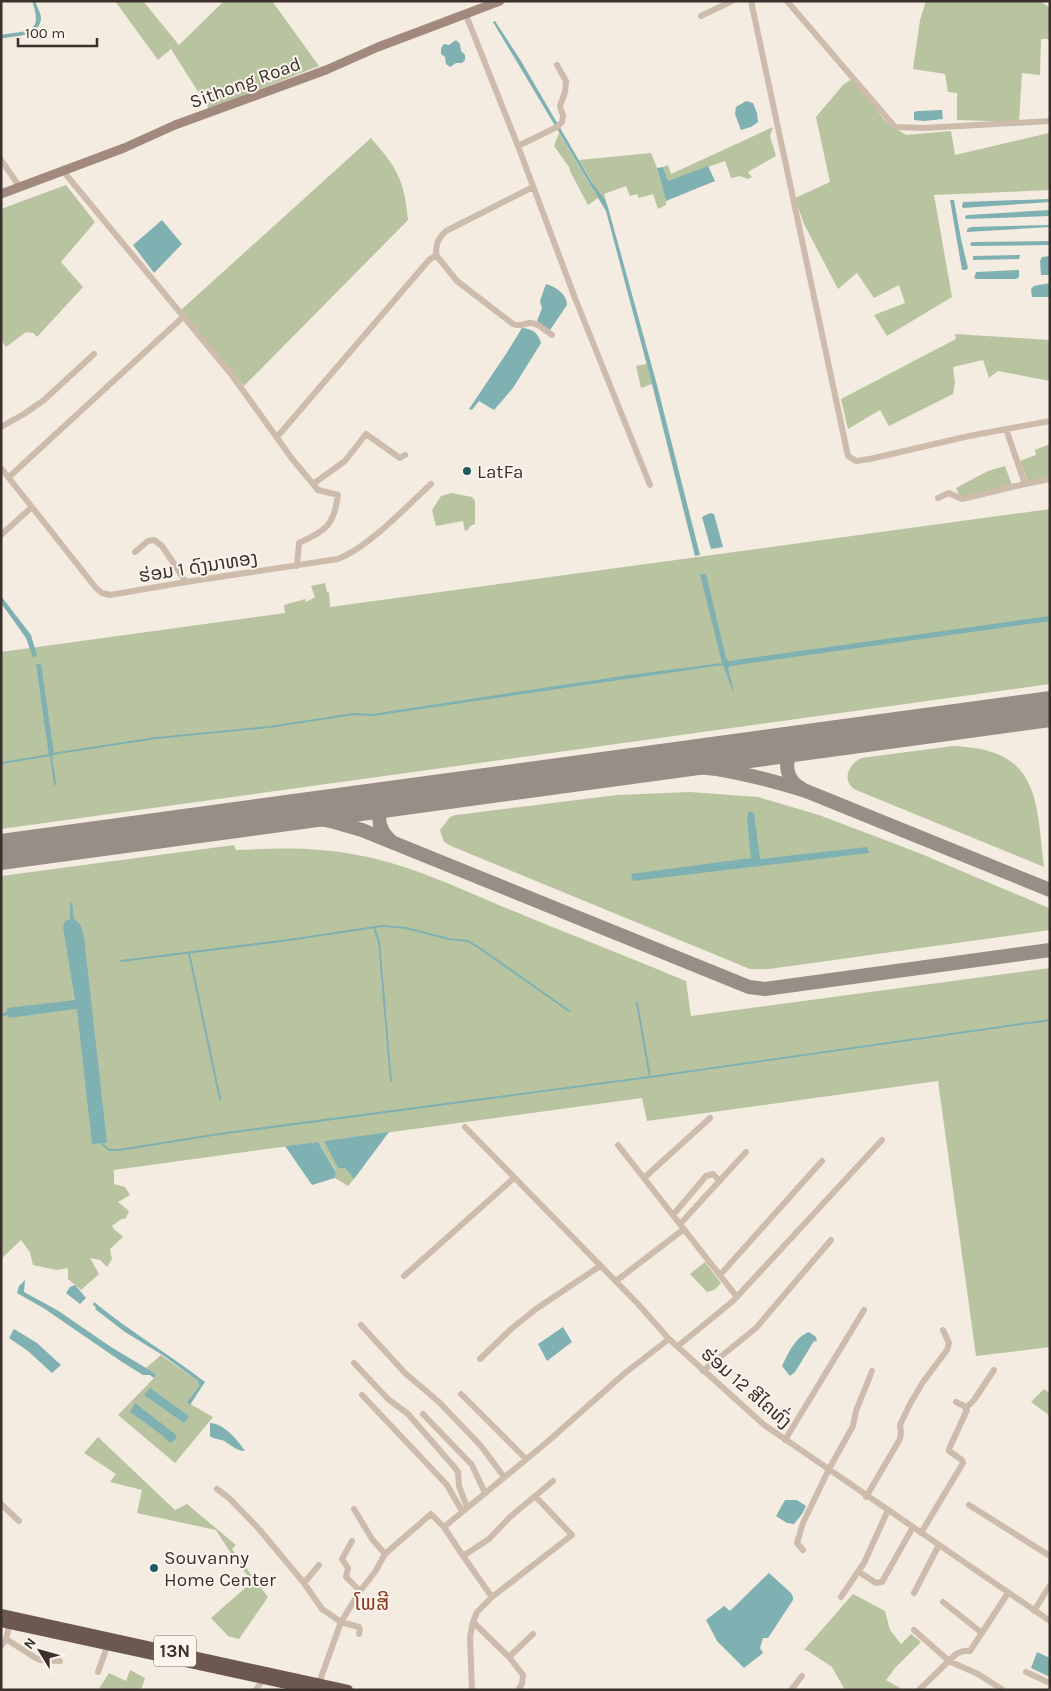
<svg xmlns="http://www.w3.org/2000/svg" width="1051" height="1691" viewBox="0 0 1051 1691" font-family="Karla,'Noto Sans Lao',sans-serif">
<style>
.green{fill:#b8c4a0}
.water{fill:#7fb0b2}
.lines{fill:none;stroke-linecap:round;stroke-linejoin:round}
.stream{stroke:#7fb0b2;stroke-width:2}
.taxiway{stroke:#988e86;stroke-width:14}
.runway{stroke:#988e86;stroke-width:36}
.minor{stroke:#cdbbac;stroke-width:6}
.secondary{stroke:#a18a7d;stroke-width:9}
.trunk{stroke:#6c584f;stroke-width:10}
.poi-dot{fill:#1f5a5e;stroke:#fbf5ee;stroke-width:2}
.labels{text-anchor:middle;stroke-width:4;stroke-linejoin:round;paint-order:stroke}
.shield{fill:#fbf5ee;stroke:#756b66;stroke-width:1}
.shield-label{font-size:18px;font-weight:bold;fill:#3b302b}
.street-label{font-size:19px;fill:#3b302b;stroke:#fbf5ee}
.poi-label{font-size:19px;fill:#3b302b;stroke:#fbf5ee;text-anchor:start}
.quarter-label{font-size:21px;fill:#8c3b22;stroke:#fbf5ee}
</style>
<rect width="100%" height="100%" fill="#f4ebe1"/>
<!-- green -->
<path class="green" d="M115 1H143L179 45 224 1H272L319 66 209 109 171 49 158 60Z
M926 1H1040L1050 8V39H1041L1040 75 1022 73 1019 122 957 120V93L948 92 945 74 913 69 920 20Z
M852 79 886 122 906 135 951 131 955 155 1049 133 1050 190 934 195 952 297 887 336 874 315 905 303 899 285 874 298 857 273 838 289 804 224 795 198 830 182 816 117 843 85Z
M773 127 770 136 776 156 748 172 752 177 748 179 740 176 731 178 725 161 668 181 663 167 668 165 671 174Z
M559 133 598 198 588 205 571 173 569 167 554 146Z
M371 138C397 168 404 179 408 220L244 386 181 310Z
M651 153 657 168 666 201V205L658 209 653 194 639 198 637 194 630 196 626 186 604 194 609 211 579 160Z
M66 185 95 222 61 262 83 287 37 337 33 333 26 332 6 347 1 340V209Z
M955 334 1050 340V381L998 371 989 378 983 360 953 367 955 383 953 394 889 426 880 410 848 429 841 399 956 339Z
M647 364 652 384 641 388 636 366Z
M1050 444V477L1028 482 1020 461 1036 455 1035 450Z
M1005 466 1012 485 964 497 959 495 956 488 988 471Z
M451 493 472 497 475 501V524L470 526 468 530 465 531 463 521 436 526 432 510 441 496Z
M1050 509V684L1 829V652L285 613 284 605 305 599 306 602 315 597 311 586 325 583 327 592H329L330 607Z
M953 746C1039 749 1036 797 1044 867L856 790C841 781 848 765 861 758Z
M690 792 758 797 819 815 919 853 1049 908 1050 930 769 969H750L451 846 444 842 440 830 450 817 456 815 617 795Z
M234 845 236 850C278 848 315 847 357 855 409 864 458 888 506 908 566 933 626 956 686 981L691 1016 1050 968V1347L976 1356 938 1081 647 1121 642 1098 325 1141 338 1168H345L354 1179 348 1186 335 1178 336 1171 318 1142 114 1170V1184L125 1187 130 1195 118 1202 129 1211 126 1218 120 1220 112 1226 114 1229 123 1237 110 1249 112 1259 107 1267 100 1260 90 1258 99 1274 81 1290 68 1279V1268L57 1270 33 1265 30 1252 21 1240 1 1259V876Z
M705 1262 721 1283 714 1290 707 1292 690 1274Z
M161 1355 198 1381 199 1386 187 1402 213 1417 175 1463 118 1415 154 1378 156 1374 146 1368Z
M1044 1389 1050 1393V1416L1031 1402Z
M98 1437 175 1510 187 1504 236 1545 232 1549 268 1597 239 1639 228 1636 211 1618 252 1582 228 1549 216 1530 137 1513 142 1490 110 1482 116 1474 84 1453Z
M853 1594 885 1611 890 1630 901 1644 911 1634 921 1642 895 1668 886 1680 904 1690H845L832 1667 808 1651 804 1650Z
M130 1670 145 1678 141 1690H98L109 1673 126 1681Z"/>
<!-- water -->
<path class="water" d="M32 1H35C37 6 40 12 41 17 41 38 14 35 1 39V35C27 30 44 35 32 1Z
M495 21 521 61 591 181 605 200 609 211 657 385 700 555 695 556 652 384 606 211 493 22Z
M456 40 460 44 461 51 465 55V60L462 63H456L450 67 446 64 445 57 441 54V48L444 44 449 45Z
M746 101 753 103 757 113 758 122 751 127 741 130 735 114 736 107Z
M942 110 943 119 924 121 914 120V112L918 111Z
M708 166 715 181 666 201 657 168 663 167 668 181Z
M1050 199V202L963 208 962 206 963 202Z
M950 200H954L961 239 968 268 966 270H962Z
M1050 210V216L966 219 965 216 968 215Z
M162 220 182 244 154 273 133 245Z
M1050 225V227L967 232V229L971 227Z
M1050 241V245L971 246 970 244 972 242Z
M1020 255 1019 259 973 260V256Z
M1050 256V275H1041L1040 261 1042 257Z
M1019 270V277L1016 279H977L974 278 976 272Z
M1050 283V297H1032L1031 289 1034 286Z
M546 284C556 287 567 294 567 305L550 330 537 321 542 308 540 301Z
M522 328C532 329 538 332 541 343L513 388 494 410 479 401 472 410 469 409 506 354Z
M710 513 714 514 723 547 711 549 702 517Z
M700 574H706L726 658 729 661 1050 616V621L730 666 728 668 734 691 732 689 723 665 373 716 372 714 629 675 722 663Z
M1 596 31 635 37 656 33 658 26 638 1 603Z
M36 664H41L54 754 49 756Z
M749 811 754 813 760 859 867 847 869 853 633 881 631 874 751 858 747 819Z
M70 903H72L74 920 77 921 81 926 84 937 107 1143 92 1144 77 1010 75 1009 9 1018 8 1015 1 1017V1013L7 1012V1008L75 1000 63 927 65 921 70 919Z
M389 1132 354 1179 345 1168H338L324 1141Z
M318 1142 336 1172 335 1178 312 1185 285 1146Z
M25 1280 24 1292 57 1310 111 1347 156 1374 154 1378 150 1375H143L122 1362 45 1309 17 1293 19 1286Z
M75 1285 86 1298 80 1304 66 1293 70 1287Z
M94 1302C129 1331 169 1354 205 1382L190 1405 187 1402 199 1386 198 1381 164 1356 125 1332 95 1309 96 1307 93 1305Z
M563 1327 572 1342 547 1361 538 1344Z
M14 1329 37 1343 61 1365 52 1373 28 1351 9 1338Z
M809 1332 816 1337 817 1342 814 1341 795 1372 790 1376 782 1366C788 1354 795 1337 809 1332Z
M150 1388 189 1416 184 1423 144 1395Z
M135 1403 175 1434 177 1438 170 1443 162 1435 130 1412Z
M210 1423C223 1423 238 1440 245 1451 235 1451 231 1444 222 1440 217 1439 214 1439 210 1436Z
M785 1500H797L806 1506 802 1514 794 1524 787 1523 776 1516Z
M769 1573 791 1593 793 1597V1600L768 1638H763L760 1648 763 1653 744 1668 717 1641 706 1620 724 1606 730 1611Z
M1037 1652 1050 1658V1677L1031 1668Z"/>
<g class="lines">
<!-- stream -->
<path class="stream" d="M51 756 55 784
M1 763 51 755 58 753 156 738 269 727 354 714 373 715
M374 927 379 942 391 1081
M189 953 220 1099
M121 961 289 940 382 926 406 928 449 939 468 941 481 949 569 1011
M637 1003 650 1077
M103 1145 109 1150H119L219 1134 650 1077 1050 1020"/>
<!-- taxiway -->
<path class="taxiway" d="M627 767C661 766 695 765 728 771 755 776 780 783 806 791L1050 890
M801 788C787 781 782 762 794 750 798 746 804 744 809 742
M288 813 331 821 362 830 749 987 765 989 1050 950
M392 842C374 826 374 806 399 798"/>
<!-- runway -->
<path class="runway" d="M1 852 1050 709"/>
<!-- minor -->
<path class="minor" d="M751 1 848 456 856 461 870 459 969 436 1050 421
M787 1 895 127 924 128 1050 121
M466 15 518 146 575 298 650 485
M701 16 732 1
M518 146 557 127 562 122 563 116 560 106 565 92 566 81 557 65
M1 160 19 186
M63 171 231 374 293 460 318 490 338 495C334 526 326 530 299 543L297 566
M436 255C436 244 438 238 446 231L533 187
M1 427 24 414 44 400 94 354
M1006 429 1025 484 1050 479
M277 437 429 260 436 255 457 281 513 324C521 327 522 324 530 323 537 322 546 331 552 335
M1 468 96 588 102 593 110 595 186 582 338 559C369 547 406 507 431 484
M9 477 183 317
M313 484 345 461 366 434 400 458 405 455
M938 498 949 493 962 499 1025 484
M1 535 32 507
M135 552 148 541 154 540 162 546 186 582
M465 1127 639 1305 669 1339 763 1424 1050 1621
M618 1145 737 1297
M644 1178 710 1118
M673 1215 706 1176 713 1174 720 1181
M680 1224 746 1152
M720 1275 822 1161
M404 1276 514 1178
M616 1281 684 1229
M361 1325 405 1373 439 1402 481 1446 504 1477
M678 1346 733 1301 882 1140
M480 1359 511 1329 536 1309 600 1266
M354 1363 388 1399 408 1414 456 1469 458 1472 459 1486 467 1507
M703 1371 756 1328 831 1240
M461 1394 526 1459
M362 1395 447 1485 462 1511
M966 1408 974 1400 994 1370
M423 1414 472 1465 485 1493
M785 1440 864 1310
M217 1489 229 1498 259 1529 304 1583 322 1609 341 1622 359 1627 360 1629 359 1634
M866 1497 900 1439 901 1432 900 1425 910 1404 923 1382 947 1350 949 1343 943 1330
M1 1504 19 1521
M969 1505 1050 1556
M354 1509 372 1539 385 1554
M444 1527 546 1443 625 1373 669 1339
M921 1533 963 1463 962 1460 949 1451V1449L967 1410 964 1406 956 1402
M352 1541 342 1559 348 1568 346 1577 360 1591
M803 1550 797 1543 803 1523 829 1469 853 1426 856 1411 872 1371
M463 1556 489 1539 510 1517 553 1481
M859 1572 876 1583 882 1582 913 1527
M304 1583 319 1565
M914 1593 939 1545
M492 1597 572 1535 536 1497
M841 1597 864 1563 888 1510
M943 1602 982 1633
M1034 1611 1050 1585
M914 1630 949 1661 978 1674 1003 1690
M6 1639 34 1657 40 1660 60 1661
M1 1646 6 1639 10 1623
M509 1657 533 1634
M98 1672 108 1644
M1026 1672 1050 1683
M319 1683 341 1622 360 1591 375 1572 385 1554 431 1514 444 1527 463 1556 492 1597 477 1612 473 1622 509 1657 523 1675 522 1684 518 1690
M256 1690 264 1678
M472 1690 470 1637 473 1622
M791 1690 802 1676
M919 1690 956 1654 963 1651H970L1008 1593"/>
<!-- secondary -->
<path class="secondary" d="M1 194 124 148 175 125 326 70 378 47 500 1"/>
<!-- trunk -->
<path class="trunk" d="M1 1614 348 1690
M1 1622 314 1690"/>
</g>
<!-- markers -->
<g class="poi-dot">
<circle cx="467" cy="471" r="5"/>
<circle cx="154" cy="1568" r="5"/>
</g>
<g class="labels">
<!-- shield labels -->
<rect class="shield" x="154" y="1635.5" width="42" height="31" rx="4"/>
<g class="shield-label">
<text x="175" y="1657">13N</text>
</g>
<!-- street labels -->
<g class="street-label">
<text transform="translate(245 82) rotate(-20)" y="7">Sithong Road</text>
<text transform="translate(198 566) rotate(-9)" y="7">ຮ່ອມ 1 ດົງນາທອງ</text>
<text transform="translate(747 1387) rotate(41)" y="7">ຮ່ອມ 12 ສີໄຄທົ່ງ</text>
</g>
<!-- poi labels -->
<g class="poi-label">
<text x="477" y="478">LatFa</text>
<text x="164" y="1564">Souvanny<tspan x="164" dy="22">Home Center</tspan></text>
</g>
<!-- quarter labels -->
<g class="quarter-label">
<text x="372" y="1610">ໂພສີ</text>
</g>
</g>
<!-- border -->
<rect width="1051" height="1691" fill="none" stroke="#3b302b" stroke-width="5"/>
<!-- north arrow -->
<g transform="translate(40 1651) rotate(307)" stroke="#fbf5ee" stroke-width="4" paint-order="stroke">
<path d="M0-4L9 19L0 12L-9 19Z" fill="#3b302b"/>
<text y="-8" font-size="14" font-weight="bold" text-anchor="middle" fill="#3b302b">N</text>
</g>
<!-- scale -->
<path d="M18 38v8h79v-8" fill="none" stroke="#3b302b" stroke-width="2.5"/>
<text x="25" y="38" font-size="15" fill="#3b302b" stroke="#fbf5ee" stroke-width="4" paint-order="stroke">100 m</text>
</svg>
